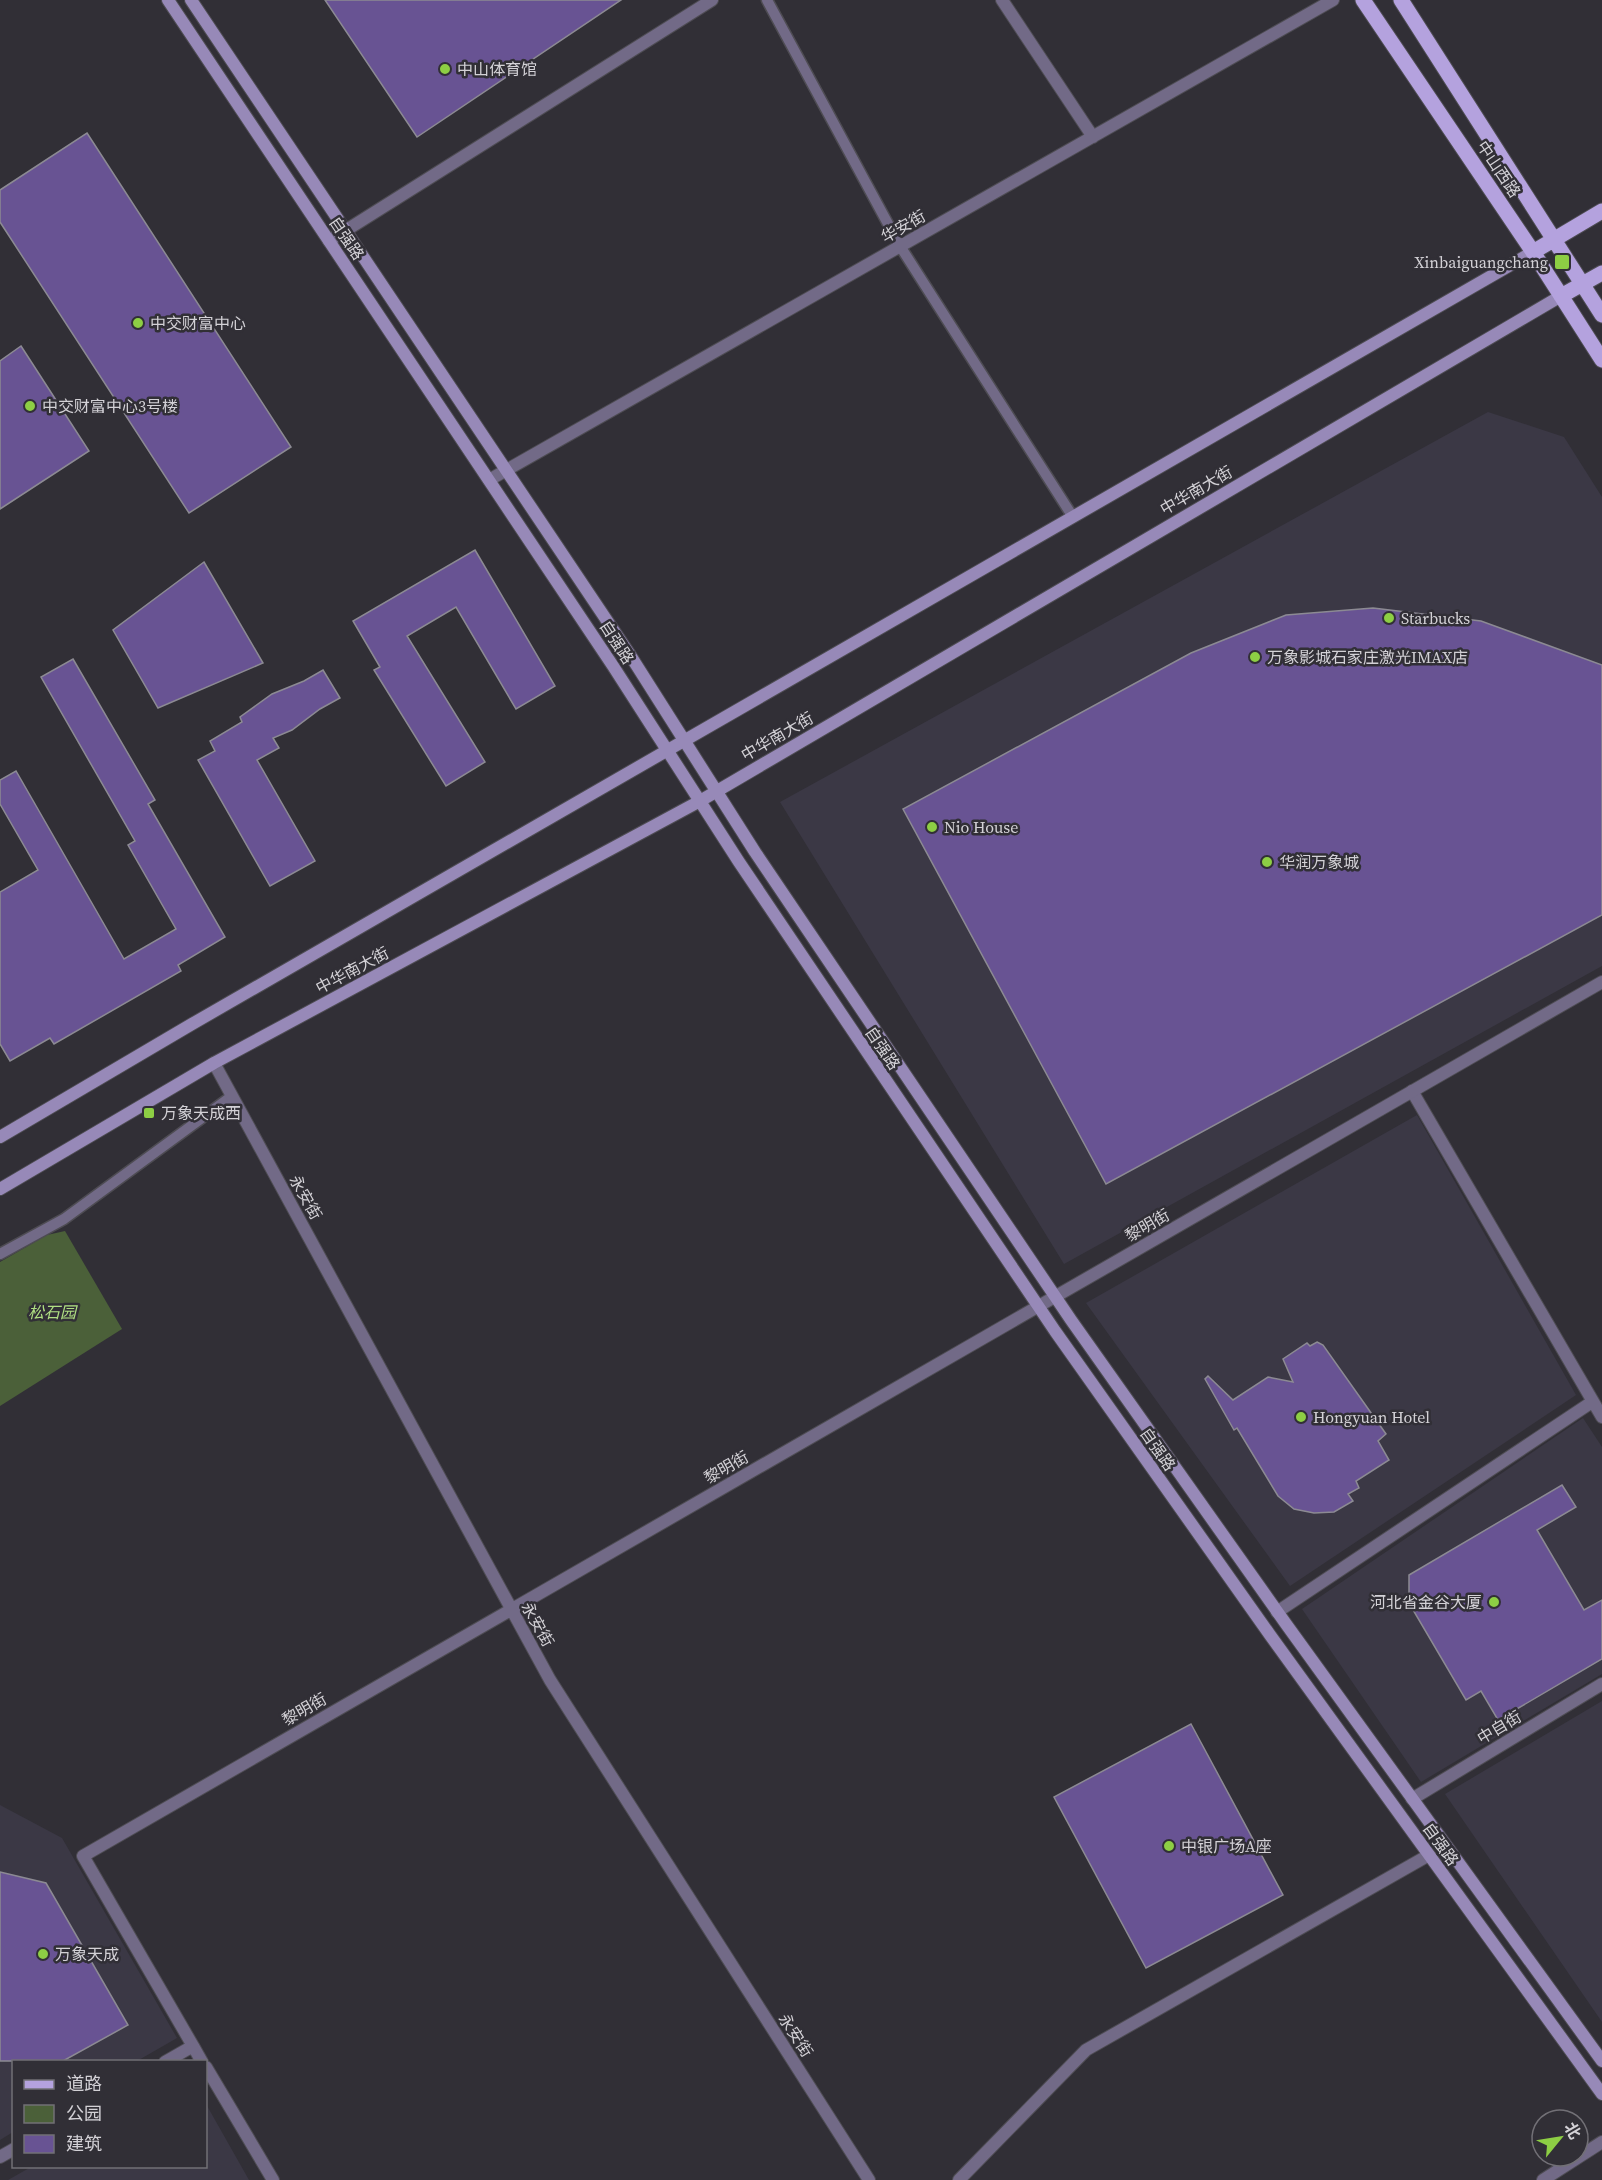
<svg xmlns="http://www.w3.org/2000/svg" width="1602" height="2180" viewBox="0 0 1602 2180" font-family="'Source Serif 4','Noto Sans SC',serif">
<style>
.built{fill:#3b3845}
.green{fill:#4b6039}
.building{fill:#685393;stroke:#8c8a93;stroke-width:1.5}
.lines{fill:none;stroke-linecap:round;stroke-linejoin:round}
.service-casing{stroke:#4e4c53;stroke-width:13}
.minor-casing{stroke:#4e4c53;stroke-width:14}
.tertiary-casing{stroke:#4e4c53;stroke-width:14}
.secondary-casing{stroke:#4e4c53;stroke-width:14}
.primary-casing{stroke:#4e4c53;stroke-width:17}
.service{stroke:#726a87;stroke-width:10}
.minor{stroke:#726a87;stroke-width:12}
.tertiary{stroke:#726a87;stroke-width:12}
.secondary{stroke:#9789b8;stroke-width:12}
.primary{stroke:#b4a2de;stroke-width:15}
.poi-dot{fill:#8dce44;stroke:#312f36;stroke-width:2}
.labels{text-anchor:middle;stroke-width:5;stroke-linejoin:round;paint-order:stroke}
.poi-label{font-size:16px;fill:#d3d1d6;stroke:#312f36;text-anchor:start}
.street-label{font-size:16px;fill:#d3d1d6;stroke:#312f36}
.park-label{font-size:16px;font-style:italic;fill:#afdf82;stroke:#312f36}
</style>
<rect width="100%" height="100%" fill="#312f36"/>
<!-- built -->
<path class="built" d="M1488 412 1564 437 1602 497V966L1064 1264 780 802Z
M1417 1115 1576 1395 1290 1586 1086 1303Z
M1583 1418 1602 1447V1674L1421 1782 1302 1609Z
M1602 1701V2022L1445 1794Z
M0 1805 62 1838 177 2038 137 2061 14 2062 13 2132 0 2140Z
M206 2104 249 2180H8L31 2167 206 2166Z"/>
<!-- green -->
<path class="green" d="M65 1231 122 1329 0 1406V1262L47 1235Z"/>
<!-- building -->
<path class="building" d="M325 0H621L417 137Z
M87 133 291 447 189 513 0 222V190Z
M21 346 89 451 0 509V361Z
M475 550 555 686 516 709 456 607 407 636 485 762 446 786 374 670 380 667 353 621Z
M204 562 263 663 158 708 113 630Z
M1373 608 1481 621 1602 665V915L1106 1184 903 809 1191 653 1286 615Z
M73 659 155 800 148 804 225 937 178 965 181 971 54 1044 50 1038 10 1061 0 1044V892L38 870 0 804V780L16 771 124 959 176 929 128 845 135 841 41 677Z
M323 670 340 698 320 709 292 730 273 738 279 748 257 760 315 861 270 886 198 760 215 751 210 741 242 722 240 717 272 694 304 681Z
M1317 1342 1323 1345 1386 1434 1378 1441 1389 1460 1356 1481 1359 1488 1348 1494 1353 1501 1334 1512 1314 1513 1294 1509 1278 1496 1237 1428 1234 1430 1205 1379 1208 1376 1233 1400 1268 1377 1293 1382 1283 1359 1307 1343 1310 1346Z
M1562 1485 1576 1507 1537 1530 1584 1610 1602 1600V1659L1498 1720 1481 1691 1466 1700 1409 1603V1575Z
M1191 1724 1283 1895 1146 1968 1054 1797Z
M0 1872 46 1883 128 2025 63 2061H0Z"/>
<g class="lines">
<defs>
<path id="service" d="M767 0 900 246 1073 517
M0 1254 64 1219 232 1096"/>
<path id="minor" d="M1002 0 1093 137
M329 241 712 0
M489 480 1333 0
M1412 1091 1602 1417
M1277 1612 1592 1402
M1412 1799 1602 1684
M1543 2180 1602 2142"/>
<path id="tertiary" d="M214 1063 550 1680 869 2180
M193 2046 202 2062
M165 2062 193 2046 83 1856 1602 982
M206 2067 273 2180
M0 2157 14 2149
M959 2180 1086 2050 1429 1855"/>
<path id="secondary" d="M168 0 613 666 739 862 1055 1331 1270 1635 1602 2094
M191 0 630 655 755 852 1071 1320 1286 1624 1602 2061
M0 1137 192 1024 1533 252
M0 1189 214 1063 700 801 1561 296"/>
<path id="primary" d="M1363 0 1533 252 1602 360
M1401 0 1602 315
M1533 252 1602 211
M1561 296 1602 273"/>
</defs>
<!-- service casing -->
<use href="#service" class="service-casing"/>
<!-- minor casing -->
<use href="#minor" class="minor-casing"/>
<!-- tertiary casing -->
<use href="#tertiary" class="tertiary-casing"/>
<!-- secondary casing -->
<use href="#secondary" class="secondary-casing"/>
<!-- primary casing -->
<use href="#primary" class="primary-casing"/>
<!-- service -->
<use href="#service" class="service"/>
<!-- minor -->
<use href="#minor" class="minor"/>
<!-- tertiary -->
<use href="#tertiary" class="tertiary"/>
<!-- secondary -->
<use href="#secondary" class="secondary"/>
<!-- primary -->
<use href="#primary" class="primary"/>
</g>
<!-- markers -->
<g class="poi-dot">
<circle cx="445" cy="69" r="6"/>
<rect x="1554" y="254" width="16" height="16" rx="3"/>
<circle cx="138" cy="323" r="6"/>
<circle cx="30" cy="406" r="6"/>
<circle cx="1389" cy="618" r="6"/>
<circle cx="1255" cy="657" r="6"/>
<circle cx="932" cy="827" r="6"/>
<circle cx="1267" cy="862" r="6"/>
<rect x="143" y="1107" width="12" height="12" rx="3"/>
<circle cx="1301" cy="1417" r="6"/>
<circle cx="1494" cy="1602" r="6"/>
<circle cx="1169" cy="1846" r="6"/>
<circle cx="43" cy="1954" r="6"/>
</g>
<g class="labels">
<!-- poi labels -->
<g class="poi-label">
<text x="457" y="75">中山体育馆</text>
<text x="1548" y="268" text-anchor="end">Xinbaiguangchang</text>
<text x="150" y="329">中交财富中心</text>
<text x="42" y="412">中交财富中心3号楼</text>
<text x="1401" y="624">Starbucks</text>
<text x="1267" y="663">万象影城石家庄激光IMAX店</text>
<text x="944" y="833">Nio House</text>
<text x="1279" y="868">华润万象城</text>
<text x="161" y="1119">万象天成西</text>
<text x="1313" y="1423">Hongyuan Hotel</text>
<text x="1482" y="1608" text-anchor="end">河北省金谷大厦</text>
<text x="1181" y="1852">中银广场A座</text>
<text x="55" y="1960">万象天成</text>
</g>
<!-- street labels -->
<g class="street-label">
<text transform="translate(1499 169) rotate(56)" y="6">中山西路</text>
<text transform="translate(903 226) rotate(-30)" y="6">华安街</text>
<text transform="translate(347 238) rotate(56)" y="6">自强路</text>
<text transform="translate(1196 490) rotate(-30)" y="6">中华南大街</text>
<text transform="translate(617 642) rotate(57)" y="6">自强路</text>
<text transform="translate(777 736) rotate(-30)" y="6">中华南大街</text>
<text transform="translate(352 970) rotate(-28)" y="6">中华南大街</text>
<text transform="translate(883 1048) rotate(56)" y="6">自强路</text>
<text transform="translate(306 1197) rotate(61)" y="6">永安街</text>
<text transform="translate(1147 1225) rotate(-30)" y="6">黎明街</text>
<text transform="translate(1158 1449) rotate(55)" y="6">自强路</text>
<text transform="translate(726 1467) rotate(-30)" y="6">黎明街</text>
<text transform="translate(538 1624) rotate(61)" y="6">永安街</text>
<text transform="translate(304 1709) rotate(-30)" y="6">黎明街</text>
<text transform="translate(1499 1727) rotate(-31)" y="6">中自街</text>
<text transform="translate(1441 1844) rotate(54)" y="6">自强路</text>
<text transform="translate(796 2035) rotate(57)" y="6">永安街</text>
</g>
<!-- park labels -->
<g class="park-label">
<text x="52" y="1318">松石园</text>
</g>
</g>
<!-- legend -->
<rect x="12" y="2060" width="195" height="108" fill="#312f36" stroke="#727076" stroke-width="1.5"/>
<rect x="24" y="2080" width="30" height="9" fill="#b4a2de" stroke="#727076" stroke-width="1.5"/>
<text x="66" y="2090" font-size="18" fill="#d3d1d6">道路</text>
<rect x="24" y="2105" width="30" height="18" fill="#4b6039" stroke="#727076" stroke-width="1.5"/>
<text x="66" y="2120" font-size="18" fill="#d3d1d6">公园</text>
<rect x="24" y="2135" width="30" height="18" fill="#685393" stroke="#727076" stroke-width="1.5"/>
<text x="66" y="2150" font-size="18" fill="#d3d1d6">建筑</text>
<!-- north arrow -->
<g transform="translate(1560 2138) rotate(60)"><circle r="28" fill="#312f36" stroke="#727076" stroke-width="1.5"/>
<path d="M0-4.5L10 22L0 15L-10 22Z" fill="#8dce44"/>
<text y="-9" font-size="16" font-weight="bold" text-anchor="middle" fill="#d3d1d6">北</text>
</g>
</svg>
